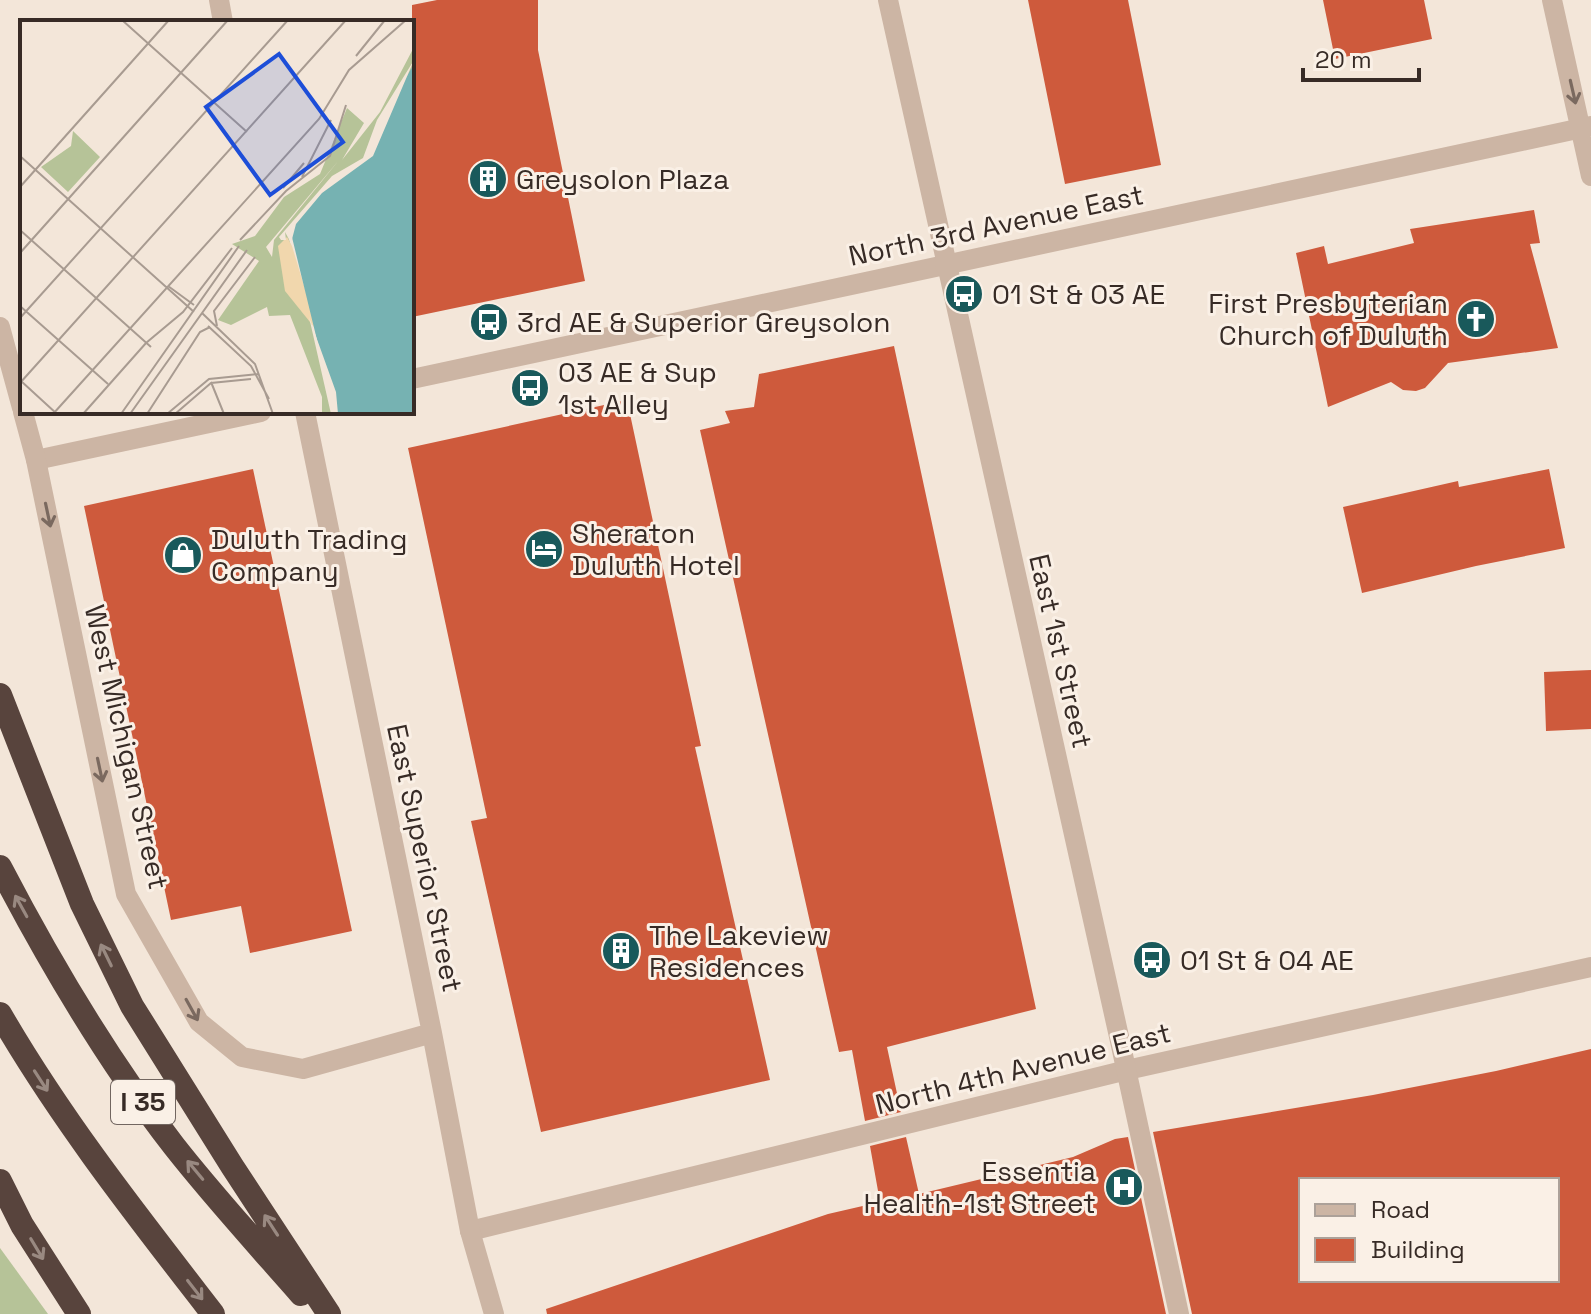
<svg xmlns="http://www.w3.org/2000/svg" width="1591" height="1314" viewBox="0 0 1591 1314" font-family="'Space Grotesk',sans-serif">
<style>
.green{fill:#b6c398}
.building{fill:#ce5a3c;fill-rule:evenodd}
.lines{fill:none;stroke-linecap:round;stroke-linejoin:round}
.minor{stroke:#ccb5a4;stroke-width:20}
.tertiary{stroke:#ccb5a4;stroke-width:20}
.motorway{stroke:#58443d;stroke-width:24}
.oneway{stroke:#7a695f}
.oneway2{stroke:#998981}
.labels{text-anchor:middle;stroke-width:6;stroke-linejoin:round;paint-order:stroke}
.shield{fill:#faf0e6;stroke:#726660;stroke-width:2}
.shield-label{font-size:26px;font-weight:bold;fill:#372b26}
.poi-label{font-size:28px;fill:#372b26;stroke:#faf0e6;text-anchor:start}
.street-label{font-size:28px;fill:#372b26;stroke:#faf0e6}
.inset-road{fill:none;stroke:#a89b91;stroke-width:2}
.view{fill:#1d4ed8;fill-opacity:0.15;stroke:#1d4ed8;stroke-width:4}
.inset-edge{fill:none;stroke:#372b26;stroke-width:4}
</style>
<rect width="100%" height="100%" fill="#f3e6d9"/>
<!-- green -->
<path class="green" d="M0 1248 48 1314H0Z"/>
<!-- building -->
<path class="building" d="M437 0H538V50L585 281 412 317V5Z
M1028 0H1128L1161 165 1065 184Z
M1323 0H1424L1432 39 1335 59Z
M1534 210 1540 243 1530 244 1558 348 1448 363 1425 388 1416 391 1403 390 1391 382 1328 407 1296 253 1324 246 1328 264 1414 243 1410 229Z
M894 346 1036 1009 887 1047 901 1112 865 1121 852 1050 839 1052 700 430 730 423 725 411 754 407 759 374Z
M627 400 701 746 695 747 770 1080 541 1132 471 821 487 818 408 448Z
M253 469 352 931 250 953 241 906 171 920 84 506Z
M1549 469 1565 548 1476 566 1362 593 1343 507 1458 481 1459 487Z
M1591 670V729L1546 731 1544 672Z
M1591 1049V1314H1192L1153 1132 1373 1095 1496 1071ZM1301 1180H1557V1280H1301Z
M906 1137 919 1194 1073 1157 1115 1139 1128 1137 1166 1314H547L546 1309 828 1214 880 1202 870 1146Z"/>
<g class="lines">
<!-- minor -->
<path class="minor" d="M412 379 945 265
M36 460 261 412
M470 1231 1127 1070 1591 967"/>
<!-- tertiary -->
<path class="tertiary" d="M219 0 223 22
M888 0C983 438 1086 875 1179 1314
M1552 0 1591 176
M945 265 1591 126
M0 327 22 408
M23 412 36 460 126 894 199 1022 242 1057 303 1069 432 1033
M305 412 432 1033 470 1231 494 1314"/>
<!-- motorway -->
<path class="motorway" d="M0 695 82 904 132 1006 232 1166 329 1314
M0 867C50 963 108 1061 174 1146 214 1197 258 1245 301 1294
M0 1014C62 1121 138 1217 213 1314
M0 1181 22 1225 79 1314"/>
</g>
<!-- one-way arrows -->
<defs><path id="oneway-shaft" d="M-6 0H5M1.5-3L5.5 0L1.5 3" fill="none" stroke-width="1.6" stroke-linecap="round" stroke-linejoin="round" transform="scale(2)"/></defs>
<g class="oneway">
<use href="#oneway-shaft" transform="translate(1573 92) rotate(77)"/>
<use href="#oneway-shaft" transform="translate(48 515) rotate(78)"/>
<use href="#oneway-shaft" transform="translate(100 770) rotate(78)"/>
<use href="#oneway-shaft" transform="translate(192 1010) rotate(61)"/>
</g>
<g class="oneway2">
<use href="#oneway-shaft" transform="translate(21 906) rotate(-119)"/>
<use href="#oneway-shaft" transform="translate(106 955) rotate(-116)"/>
<use href="#oneway-shaft" transform="translate(41 1081) rotate(57)"/>
<use href="#oneway-shaft" transform="translate(195 1170) rotate(-130)"/>
<use href="#oneway-shaft" transform="translate(271 1225) rotate(-123)"/>
<use href="#oneway-shaft" transform="translate(37 1249) rotate(59)"/>
<use href="#oneway-shaft" transform="translate(195 1290) rotate(52)"/>
</g>
<!-- icons -->
<defs>
<symbol id="building-disc" viewBox="-11 -11 22 22"><circle r="9.5" fill="#19595b" stroke="#faf0e6"/><path d="M-4-6H4V6H1V3H-1V6H-4ZM-2.5-4.3h1.7v1.8h-1.7ZM.8-4.3h1.7v1.8H.8ZM-2.5-1h1.7V.8h-1.7ZM.8-1h1.7V.8H.8Z" fill="#fff"/></symbol>
<symbol id="bus-disc" viewBox="-11 -11 22 22"><circle r="9.5" fill="#19595b" stroke="#faf0e6"/><path d="M-5-6H5V4H4V6H2V4H-2V6H-4V4H-5ZM-3.5-4V0h7V-4ZM-3.5 1.2v1.5H-2V1.2ZM2 1.2v1.5H3.5V1.2Z" fill="#fff"/></symbol>
<symbol id="church-disc" viewBox="-11 -11 22 22"><circle r="9.5" fill="#19595b" stroke="#faf0e6"/><path d="M-1.2-6h2.4v3.5h3.3v2.4h-3.3V6h-2.4V-.1h-3.3v-2.4h3.3Z" fill="#fff"/></symbol>
<symbol id="hotel-disc" viewBox="-11 -11 22 22"><circle r="9.5" fill="#19595b" stroke="#faf0e6"/><path d="M-6-4.5h1.5V1H6V5H4.5V3h-9V5H-6ZM-4 0a1.8 1.8 0 1 1 3.6 0ZM.5 0V-2.5h3Q6-2.5 6 0Z" fill="#fff"/></symbol>
<symbol id="shop-disc" viewBox="-11 -11 22 22"><circle r="9.5" fill="#19595b" stroke="#faf0e6"/><path d="M-5-2.5h2.3a2.7 3.5 0 0 1 5.4 0H5L5.5 6h-11ZM-1.5-2.5h3a1.5 2.3 0 0 0-3 0Z" fill="#fff"/></symbol>
<symbol id="hospital-disc" viewBox="-11 -11 22 22"><circle r="9.5" fill="#19595b" stroke="#faf0e6"/><path d="M-5-5h3v3.5h4V-5h3V5h-3V1.5h-4V5h-3Z" fill="#fff"/></symbol>
</defs>
<g fill-rule="evenodd">
<use href="#building-disc" x="466" y="157" width="44" height="44"/>
<use href="#bus-disc" x="942" y="272" width="44" height="44"/>
<use href="#church-disc" x="1454" y="297" width="44" height="44"/>
<use href="#bus-disc" x="467" y="300" width="44" height="44"/>
<use href="#bus-disc" x="508" y="366" width="44" height="44"/>
<use href="#hotel-disc" x="522" y="527" width="44" height="44"/>
<use href="#shop-disc" x="161" y="533" width="44" height="44"/>
<use href="#building-disc" x="599" y="929" width="44" height="44"/>
<use href="#bus-disc" x="1130" y="938" width="44" height="44"/>
<use href="#hospital-disc" x="1102" y="1165" width="44" height="44"/>
</g>
<g class="labels">
<!-- shield labels -->
<rect class="shield" x="111" y="1080" width="64" height="44" rx="6"/>
<g class="shield-label">
<text x="143" y="1111">I 35</text>
</g>
<!-- poi labels -->
<g class="poi-label">
<text x="516" y="189">Greysolon Plaza</text>
<text x="992" y="304">01 St &amp; 03 AE</text>
<text x="1448" y="313" text-anchor="end">First Presbyterian<tspan x="1448" dy="32">Church of Duluth</tspan></text>
<text x="517" y="332">3rd AE &amp; Superior Greysolon</text>
<text x="558" y="382">03 AE &amp; Sup<tspan x="558" dy="32">1st Alley</tspan></text>
<text x="572" y="543">Sheraton<tspan x="572" dy="32">Duluth Hotel</tspan></text>
<text x="211" y="549">Duluth Trading<tspan x="211" dy="32">Company</tspan></text>
<text x="649" y="945">The Lakeview<tspan x="649" dy="32">Residences</tspan></text>
<text x="1180" y="970">01 St &amp; 04 AE</text>
<text x="1096" y="1181" text-anchor="end">Essentia<tspan x="1096" dy="32">Health-1st Street</tspan></text>
</g>
<!-- street labels -->
<g class="street-label">
<text transform="translate(996 225) rotate(-12)" y="10">North 3rd Avenue East</text>
<text transform="translate(1061 651) rotate(77)" y="10">East 1st Street</text>
<text transform="translate(127 747) rotate(77)" y="10">West Michigan Street</text>
<text transform="translate(425 858) rotate(78)" y="10">East Superior Street</text>
<text transform="translate(1023 1068) rotate(-14)" y="10">North 4th Avenue East</text>
</g>
</g>
<!-- overview -->
<g transform="translate(20 20)">
<rect width="394" height="394" fill="#f3e6d9"/>
<path d="M394 27V44L351 134 269 219 315 394H302V377L270 295 249 296 247 287 211 305 198 300 239 241 212 224 235 216 264 177 300 154 327 88 344 103 322 140 360 92ZM319 140 254 220 252 237 246 227ZM53 111 80 137 48 172 21 147 51 126Z" fill="#b6c398" fill-rule="evenodd"/>
<path d="M267 217 272 226 298 312 265 271 258 226Z" fill="#f1d7ad"/>
<path d="M394 44V394H315L270 209 300 171 351 134 361 101Z" fill="#76b2b2"/>
<path d="M394 40 353 136 302 173 276 204 271 223 265 212 266 220H261L259 217 312 156 343 138 357 100ZM289 297 316 372 318 394H311Z" fill="#f3e6d9"/>
<path class="inset-road" d="M102 0 227 112M336 36 365 0M0 136 174 292M282 157 311 100M0 167 149 0M263 168 284 143M0 210 131 327M220 220 266 171 310 136 326 85M0 233 208 0M148 266 174 285M0 286 88 364M182 293 235 344 253 394M0 298 268 0M188 306 231 346 249 379M197 306 194 291 235 237M1 361 37 394M191 362 204 394M0 363 326 0M33 394 299 99 329 50 386 0M63 394 126 323 163 292 212 228M101 394 219 226M110 394 227 230M127 394 180 312 190 307M147 394 189 359 238 354M155 394 191 363 231 359"/>
<path class="view" d="M259 34 323 122 250 175 186 87Z"/>
<rect width="394" height="394" class="inset-edge"/>
</g>
<!-- legend -->
<rect x="1299" y="1178" width="260" height="104" fill="#faf0e6" stroke="#aca199" stroke-width="2"/>
<rect x="1315" y="1204" width="40" height="12" fill="#ccb5a4" stroke="#aca199" stroke-width="2"/>
<text x="1371" y="1218" font-size="24" fill="#372b26">Road</text>
<rect x="1315" y="1238" width="40" height="24" fill="#ce5a3c" stroke="#aca199" stroke-width="2"/>
<text x="1371" y="1258" font-size="24" fill="#372b26">Building</text>
<!-- scale -->
<path d="M1303 68v12h116v-12" fill="none" stroke="#372b26" stroke-width="4"/>
<text x="1315" y="68" font-size="24" fill="#372b26" stroke="#faf0e6" stroke-width="6" paint-order="stroke">20 m</text>
</svg>
